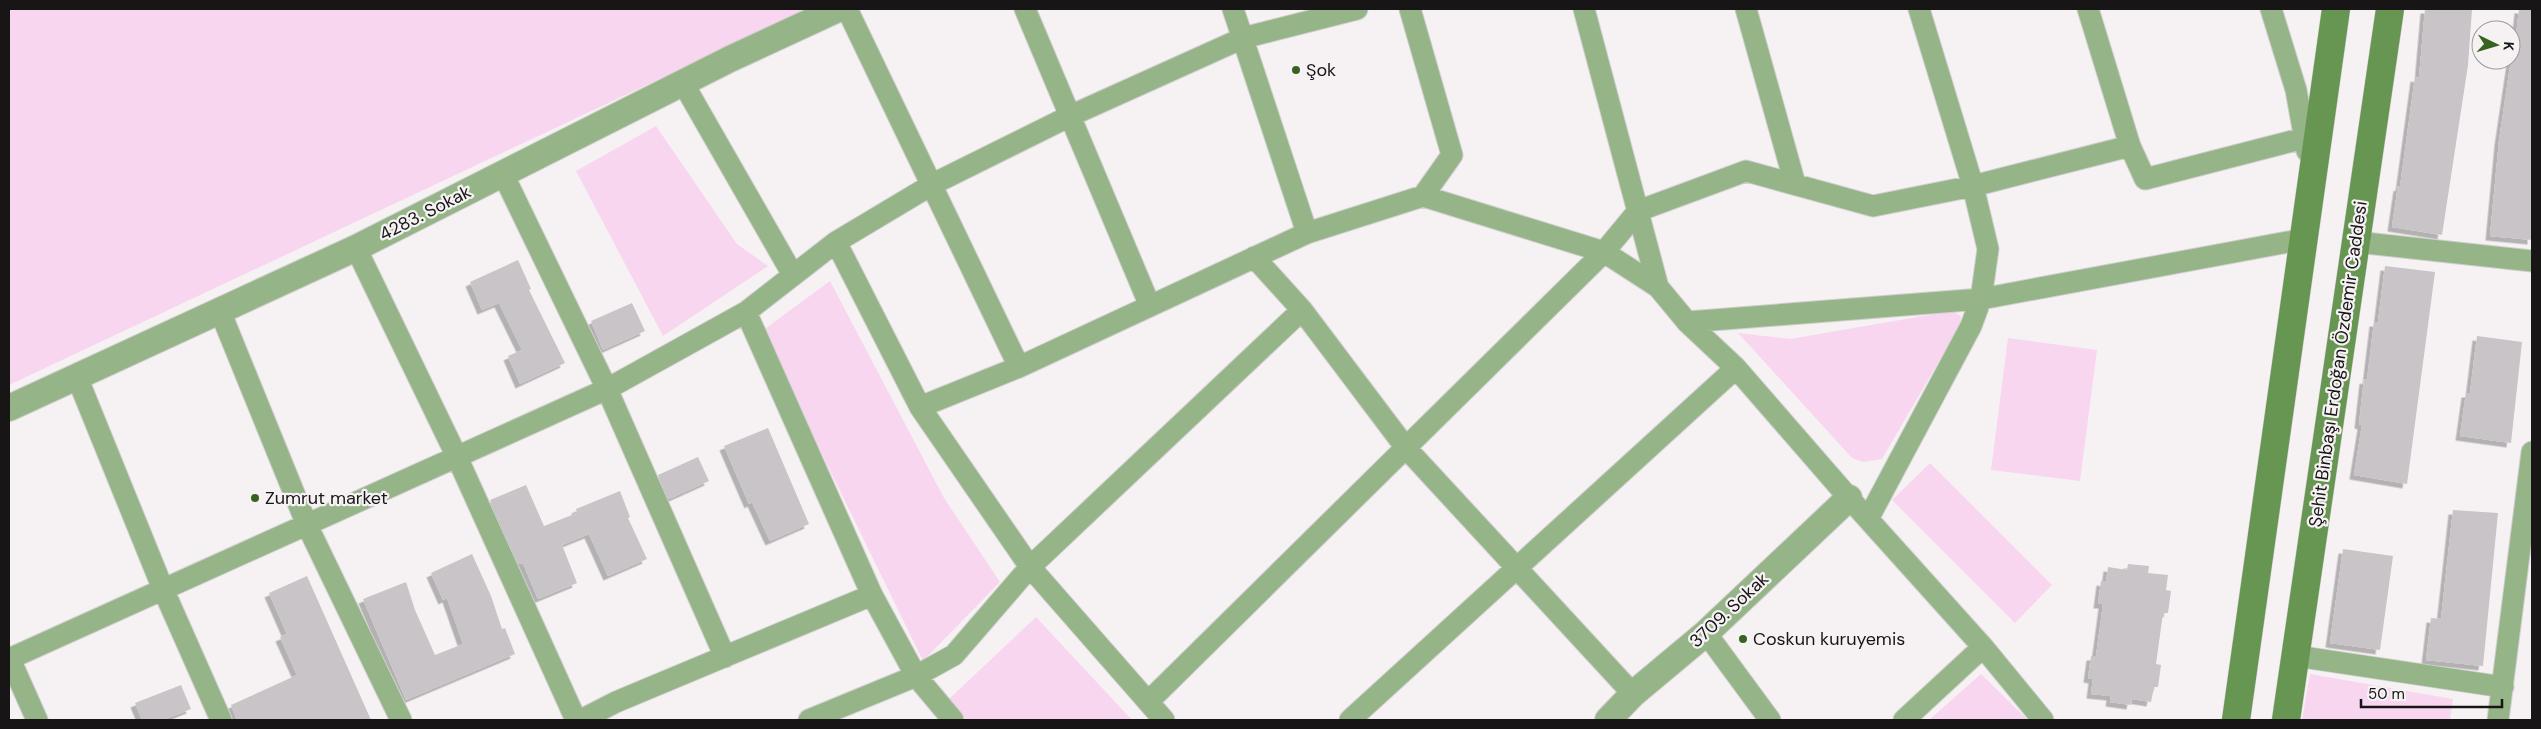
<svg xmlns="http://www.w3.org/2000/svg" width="2541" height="729" viewBox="0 0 2541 729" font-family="'DM Sans',sans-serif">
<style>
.green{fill:#f9d6ef}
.building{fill:#c8c4c7;filter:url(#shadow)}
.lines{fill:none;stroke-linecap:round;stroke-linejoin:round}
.minor-casing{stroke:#d2cfd0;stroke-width:23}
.tertiary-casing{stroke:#d2cfd0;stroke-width:28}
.secondary-casing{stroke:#d2cfd0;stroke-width:29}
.minor{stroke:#95b588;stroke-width:21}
.tertiary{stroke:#95b588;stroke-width:26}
.secondary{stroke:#679653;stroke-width:28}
.poi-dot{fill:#376321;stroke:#f6f2f4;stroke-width:2}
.labels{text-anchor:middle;stroke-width:4.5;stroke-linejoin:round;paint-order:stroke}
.poi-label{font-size:18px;fill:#171516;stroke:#f6f2f4;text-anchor:start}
.street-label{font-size:18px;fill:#171516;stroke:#f6f2f4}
</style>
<defs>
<filter id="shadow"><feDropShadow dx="-4.5" dy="4.5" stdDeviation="0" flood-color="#0004"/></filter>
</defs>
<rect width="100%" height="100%" fill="#f6f2f4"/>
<!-- green -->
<path class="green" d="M9 9H808L9 385Z
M656 126 737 244 768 266 663 336 576 171Z
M830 281 944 498 1000 582 923 661 762 331Z
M1952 311 1961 316 1960 325 1882 459 1863 462 1852 458 1738 333 1790 339Z
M2008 338 2097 350 2080 481 1991 470Z
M1930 463 2052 585 2015 623 1892 500Z
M1036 617 1132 720H966L949 699Z
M1981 674 2028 720H1929Z
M2310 674 2453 699 2450 720H2302Z"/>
<!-- building -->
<path class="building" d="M2425 9H2472L2468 65 2442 235 2392 227 2398 186 2400 187 2415 77 2419 78Z
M2519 9H2532V240L2490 236 2499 141 2511 60V36L2516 37Z
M518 260 531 289 529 290 565 363 520 384 508 356 522 350 499 303 482 310 470 282Z
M2385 266 2435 272 2407 484 2354 475 2362 425 2359 424 2364 379 2367 380 2374 322H2378Z
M632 303 645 331 603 350 591 321Z
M2477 336 2522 342 2511 443 2460 436 2466 393H2470Z
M768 428 809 524 770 541 752 502 749 504 724 446Z
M698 457 709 481 669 499 658 475Z
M526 485 544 526 577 513 576 509 620 491 630 517 628 518 647 559 608 576 589 534 562 545 577 583 538 599 523 563 519 564 490 500Z
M2453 510 2498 513 2483 666 2426 660 2431 618 2441 619Z
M2343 549 2393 556 2380 650 2330 643Z
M472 554 491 596 502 629 505 628 515 654 406 700 363 599 406 582 415 610 435 655 463 644 447 598 443 600 431 573Z
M2128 564 2149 566 2148 573 2168 575 2166 590 2171 591 2168 613H2163L2156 664 2161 665 2158 687H2154L2151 702 2132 699 2131 705 2110 702 2111 696 2091 694 2093 679 2088 678 2091 656H2096L2100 627 2103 604H2098L2101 581 2106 582 2108 567 2127 570Z
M307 576 371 720H237L231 705 297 675 280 637 287 634 269 593Z
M181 685 191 709 163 720H142L135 703Z"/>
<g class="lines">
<defs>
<path id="minor" d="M847 9 1019 367
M1025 9 1150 306
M1233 9 1307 233
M1410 9 1452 155 1423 196
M1584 9 1658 287
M1746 9 1795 184
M2088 9 2130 146 2145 179 2304 138
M2271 9 2296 90 2307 151
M683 83 793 275
M503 174 607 389 725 657
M836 242 920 407 1030 567 1164 720
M2356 242 2532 261
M356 248 457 457 576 720
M1254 257 1302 310 1406 448 1633 694
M220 311 307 525 401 720
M746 312 872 595 916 676 953 720
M1687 322 1981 299 1988 249 1973 186 1919 9
M77 377 163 589 221 720
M920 407 1019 367 1307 233 1423 196 1604 252 1658 287 1687 322 1736 368 1849 498 1983 647 2043 720
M1868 519 1971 326 1981 299 2304 239
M1706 633 1770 720
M2296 656 2503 687
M9 657 37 720
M9 659 607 389 746 312 836 242 933 184 1070 116 1243 38 1357 9
M1148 702 1604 252 1638 211 1746 171 1873 206 1973 186 2130 146
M581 720 616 702 872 595
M809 720 916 676 954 655 1030 567 1302 310
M1350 720 1736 368
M1904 720 1983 647
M2498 720 2532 452"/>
<path id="tertiary" d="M9 408 356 248 730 59 838 9
M1608 720 1633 694 1706 633 1849 498"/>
<path id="secondary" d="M2236 720 2336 9
M2286 720 2390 9"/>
</defs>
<!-- minor casing -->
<use href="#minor" class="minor-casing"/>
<!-- tertiary casing -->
<use href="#tertiary" class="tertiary-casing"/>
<!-- secondary casing -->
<use href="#secondary" class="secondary-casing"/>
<!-- minor -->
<use href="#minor" class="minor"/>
<!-- tertiary -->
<use href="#tertiary" class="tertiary"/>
<!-- secondary -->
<use href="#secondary" class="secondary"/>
</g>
<!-- markers -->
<g class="poi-dot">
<circle cx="1296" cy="70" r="5"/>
<circle cx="255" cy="498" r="5"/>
<circle cx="1743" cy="639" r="5"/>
</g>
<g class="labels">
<!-- poi labels -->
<g class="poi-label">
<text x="1306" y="76">Şok</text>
<text x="265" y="504">Zumrut market</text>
<text x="1753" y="645">Coskun kuruyemis</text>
</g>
<!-- street labels -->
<g class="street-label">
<text transform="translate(425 213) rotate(-27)" y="6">4283. Sokak</text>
<text transform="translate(2338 364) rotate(-82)" y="6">Şehit Binbaşı Erdoğan Özdemir Caddesi</text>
<text transform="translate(1729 610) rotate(-43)" y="6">3709. Sokak</text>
</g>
</g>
<!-- border -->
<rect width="2541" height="729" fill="none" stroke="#171516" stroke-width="20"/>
<!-- north arrow -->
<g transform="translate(2496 45) rotate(95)"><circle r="24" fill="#f6f2f4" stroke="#9d9a9b"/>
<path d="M0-4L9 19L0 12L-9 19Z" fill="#376321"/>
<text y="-8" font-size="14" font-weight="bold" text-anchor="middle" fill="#171516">K</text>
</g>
<!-- scale -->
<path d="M2361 699v8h141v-8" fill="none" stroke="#171516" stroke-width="2.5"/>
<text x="2368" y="699" font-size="15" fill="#171516" stroke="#f6f2f4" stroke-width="4" paint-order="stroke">50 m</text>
</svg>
